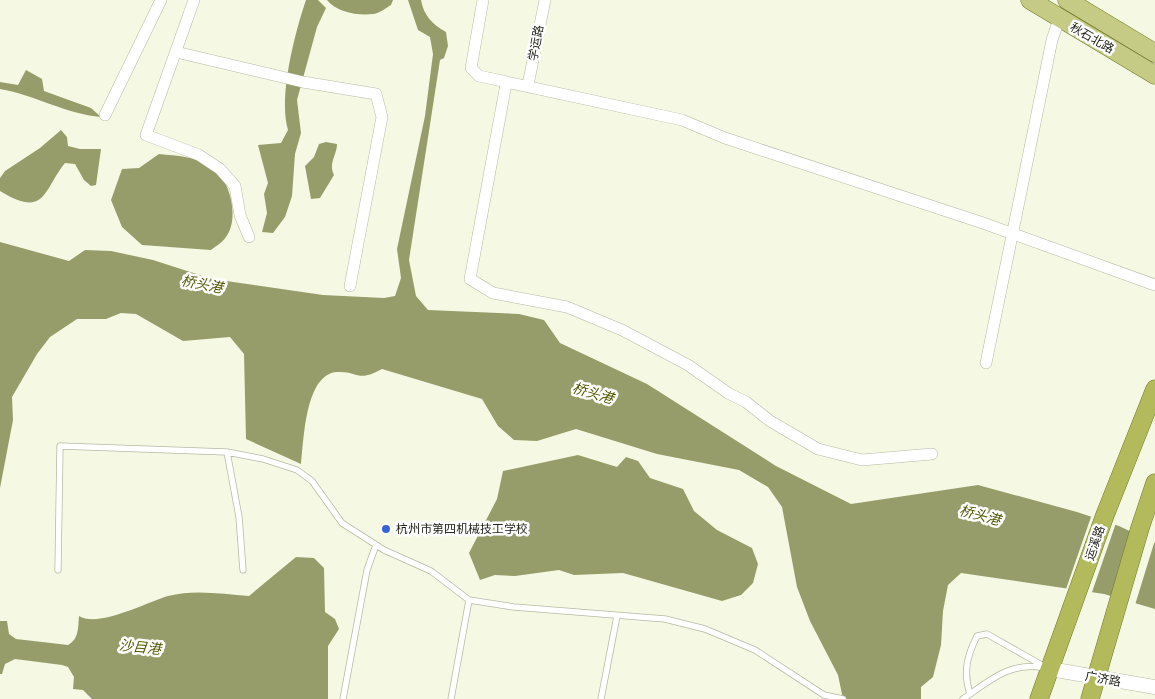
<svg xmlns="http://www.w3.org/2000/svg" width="1155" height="699" viewBox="0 0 1155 699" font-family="Helvetica,'Noto Sans SC',sans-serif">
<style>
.water{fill:#969d6a}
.pier{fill:#f5f9e3}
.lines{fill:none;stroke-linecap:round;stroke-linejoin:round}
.service-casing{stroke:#b6b9a4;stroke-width:7}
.minor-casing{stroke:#b6b9a4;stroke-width:12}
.tertiary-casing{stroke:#b6b9a4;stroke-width:15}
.primary-casing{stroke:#737a2b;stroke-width:19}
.trunk-casing{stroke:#737a2b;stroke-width:19}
.service{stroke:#fff;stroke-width:5.5}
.minor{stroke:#fff;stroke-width:11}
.tertiary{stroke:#fff;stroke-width:14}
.primary{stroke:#c5cb85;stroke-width:18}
.trunk{stroke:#b2ba5c;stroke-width:18}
.poi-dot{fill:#3664d3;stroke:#fff;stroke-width:2}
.labels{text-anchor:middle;stroke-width:5;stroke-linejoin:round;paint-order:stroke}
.street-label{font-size:12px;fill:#22231b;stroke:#fff}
.poi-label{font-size:12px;fill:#22231b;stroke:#fff;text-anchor:start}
.water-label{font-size:14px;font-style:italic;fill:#525800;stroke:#fff}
</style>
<rect width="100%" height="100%" fill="#f5f9e3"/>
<!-- water -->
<path class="water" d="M306 0H318L326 8 317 27 297 100 301 133 295 154 292 196 285 217 273 233 262 232 267 213 264 194 268 183 258 145 281 143 288 130C278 98 295 32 306 0Z
M327 0H393L391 5C386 8 378 14 373 14 358 16 336 12 327 0Z
M408 0H421C424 16 432 24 446 32L448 46 444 58 440 60 409 260 416 296 428 310 519 314 544 320 560 343 647 384 776 466 851 504 978 485 1077 512 1119 526 1155 543V609L1104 594 961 573 948 585 943 611 941 645 933 677 921 687V699H843L838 675 810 621 797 587 782 507 768 487 739 470 657 454 576 429 537 441 514 440 498 426 482 399 382 369C356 383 360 371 337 372 305 374 304 440 301 464L246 439 244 354 230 337 183 341 136 314 121 313 106 319H77L50 337 37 354 12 397 13 420 0 488V242L69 261 85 250 111 251 153 260 212 279 323 295 384 298 395 296 401 278 397 249 425 116 433 54 430 37 418 30Z
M26 70 42 79 44 91 91 108 101 117C66 114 35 95 0 89V82L18 85Z
M61 130 67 137 68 146 80 149H101L96 185 91 186 84 180 75 164 65 163C43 190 46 219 0 191V178L5 171 40 148Z
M326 142 337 144C337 155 328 163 334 175L320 198 311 199 305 166 314 157 319 144Z
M159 154C177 156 196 156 212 167 230 179 240 218 226 237 223 242 216 246 211 250L142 245 122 227 111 200 122 169 139 168Z
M578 455 617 467 626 457 638 461 650 478 683 489 694 511 717 530 752 548 758 564 753 583 741 595 722 601 623 573 574 575 559 570 515 576 495 575 480 580 469 553 497 499 503 471Z
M296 557 314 558 324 568 325 612 335 619 339 629 328 646V699H92L83 690 73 689 74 677 68 667 62 665 15 659 5 664 2 674H0V621H7L9 634 16 639 68 645C79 639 78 628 79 616 99 628 147 602 168 596 194 589 223 594 249 596Z"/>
<!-- pier -->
<path class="pier" d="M1092 514 1116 523 1091 595 1065 592Z
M1131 529 1155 540 1135 605 1111 599Z"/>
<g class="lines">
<defs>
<path id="service" d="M58 570 60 446 227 452
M243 570 239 517 227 452 263 459 297 470 312 481 342 523 384 550 431 571 469 600 514 607 665 619 705 629 755 650 824 695 843 699
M970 694C963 672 967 656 977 636L987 634 1047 668
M343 699 367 570 376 545
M451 699 469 600
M601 699 617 616
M963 699C989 681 1010 661 1044 668"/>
<path id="minor" d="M194 0 146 135 199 155 220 169 235 186 240 215 249 237
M483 0 471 68 479 76 682 120 725 138 983 223 1155 285
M176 52 303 82 376 94 382 117 350 286
M506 84 470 279 493 293 567 307 622 330 688 365 728 393 746 402 770 421 818 449 862 460 932 454
M528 85 545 0
M105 115 161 0
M986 363 1052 40 1059 19"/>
<path id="tertiary" d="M1050 669 1155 687"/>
<path id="primary" d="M1030 0 1155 75
M1067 0 1155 53"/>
<path id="trunk" d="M1039 699 1105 515 1155 389
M1090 699 1140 528 1155 483"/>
</defs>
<!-- service casing -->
<use href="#service" class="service-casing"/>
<!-- minor casing -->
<use href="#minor" class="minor-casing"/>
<!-- tertiary casing -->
<use href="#tertiary" class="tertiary-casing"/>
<!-- primary casing -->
<use href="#primary" class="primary-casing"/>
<!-- trunk casing -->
<use href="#trunk" class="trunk-casing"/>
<!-- service -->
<use href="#service" class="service"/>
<!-- minor -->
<use href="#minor" class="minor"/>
<!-- tertiary -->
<use href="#tertiary" class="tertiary"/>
<!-- primary -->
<use href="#primary" class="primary"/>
<!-- trunk -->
<use href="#trunk" class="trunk"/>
</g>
<!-- markers -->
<circle class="poi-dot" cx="386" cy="529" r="5"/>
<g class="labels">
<!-- street labels -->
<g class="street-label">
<text transform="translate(1092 38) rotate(30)" y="4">秋石北路</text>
<text transform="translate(536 43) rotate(-79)" y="4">学运路</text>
<text transform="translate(1095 543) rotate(-71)" y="4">运溪路</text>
<text transform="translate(1103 679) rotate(10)" y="4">广济路</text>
</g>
<!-- poi labels -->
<g class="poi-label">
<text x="396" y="533">杭州市第四机械技工学校</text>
</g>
<!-- water labels -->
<g class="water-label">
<text transform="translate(202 284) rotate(11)" y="5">桥头港</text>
<text transform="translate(593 393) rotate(16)" y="5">桥头港</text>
<text transform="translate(980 515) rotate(15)" y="5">桥头港</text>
<text transform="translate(140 647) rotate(6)" y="5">沙目港</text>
</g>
</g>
</svg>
